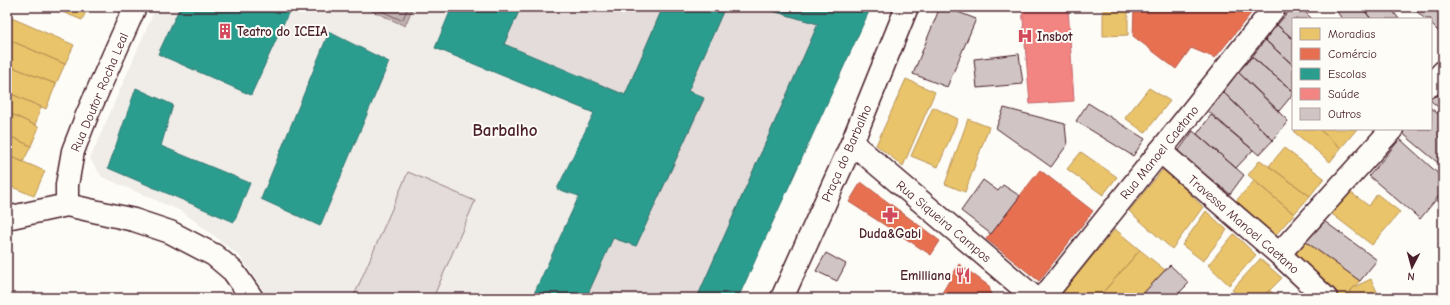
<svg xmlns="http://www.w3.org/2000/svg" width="1450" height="305" viewBox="0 0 1450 305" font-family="'Comic Neue',sans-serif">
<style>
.built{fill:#f0ece8}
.green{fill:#e3dcda;stroke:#967e82}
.water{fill:#c0b1b1;stroke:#91777b}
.homes{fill:#e9c46a;stroke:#b99257}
.shops{fill:#e76f51;stroke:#b85746}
.schools{fill:#2a9d8f;stroke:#347771}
.health{fill:#f28482;stroke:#c06668}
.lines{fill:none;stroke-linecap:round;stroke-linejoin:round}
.shore{stroke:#795961;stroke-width:1}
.building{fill:#d0c5c4;stroke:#4a1f2b}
.minor-casing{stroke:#4a1f2b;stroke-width:25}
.tertiary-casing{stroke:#4a1f2b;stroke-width:25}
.secondary-casing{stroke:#4a1f2b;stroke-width:25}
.minor{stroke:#fdfcf7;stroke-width:22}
.tertiary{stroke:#fdfcf7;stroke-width:22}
.secondary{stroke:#fdfcf7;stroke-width:22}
.labels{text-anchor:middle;stroke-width:4;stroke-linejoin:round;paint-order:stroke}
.poi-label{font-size:13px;font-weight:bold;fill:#4a1f2b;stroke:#fdfcf7;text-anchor:start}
.street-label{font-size:13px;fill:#4a1f2b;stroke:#fdfcf7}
.district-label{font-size:17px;font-weight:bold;fill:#4a1f2b;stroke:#fdfcf7}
</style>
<rect width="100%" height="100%" fill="#fdfcf7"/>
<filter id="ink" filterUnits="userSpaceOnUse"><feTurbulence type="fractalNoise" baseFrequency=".025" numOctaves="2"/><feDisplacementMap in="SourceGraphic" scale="8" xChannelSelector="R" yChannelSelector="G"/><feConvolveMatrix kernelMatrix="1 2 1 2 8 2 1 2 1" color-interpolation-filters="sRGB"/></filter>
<g filter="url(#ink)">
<!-- built -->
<path class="built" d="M156 7H452L435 48 594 113 557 189 579 196 613 238 586 298H268L240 256 183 212 102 177 90 159Z"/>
<!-- green -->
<path class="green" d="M521 7H663L625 95 599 84 594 113 492 70Z
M725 7H759L818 24 697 298H586L613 238 636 246 704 99 688 91Z
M408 172 475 201 433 298H353Z"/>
<!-- water -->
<path class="water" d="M364 7H413L405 26Z"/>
<!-- homes -->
<path class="homes" d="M50 7H88L82 20Z
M1103 7H1128V35L1103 36Z
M7 16 74 45 65 64 7 39Z
M7 39 65 64 56 84 7 65Z
M7 65 56 84 46 109 7 92Z
M906 79 935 92 903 166 876 145Z
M1149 88 1170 101 1145 133 1125 118Z
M7 92 41 107 35 125 7 112Z
M933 107 958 119 938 167 911 156Z
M7 112 39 127 31 146 7 135Z
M968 119 989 127 965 192 945 184Z
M1296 129H1319L1341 148 1330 162 1294 132Z
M1319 129H1357L1341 148Z
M7 135 31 146 23 162 7 155Z
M1284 148 1324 178 1310 196 1269 166Z
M1081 152 1117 177 1103 195 1067 169Z
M7 155 45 171 34 196 7 185Z
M1260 160 1310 196 1294 214 1248 175Z
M1164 168 1203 207 1172 249 1129 211Z
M1254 181 1294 214 1273 238 1234 203Z
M7 185 12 187 7 200Z
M1346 189 1369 206 1377 194 1400 212 1372 245 1328 211Z
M1206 211 1227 230 1203 261 1182 245Z
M1115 229 1140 250 1098 298H1065L1061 294Z
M1234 234 1256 255 1229 285 1208 265Z
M1302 239 1360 281 1344 298H1340L1290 254Z
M1140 250 1165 270 1138 298H1098Z
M1260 259 1282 278 1262 298H1241L1232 290Z
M1371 279 1380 298H1344L1354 287Z
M1269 290 1279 298H1262Z"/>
<!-- shops -->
<path class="shops" d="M1134 7H1256L1215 58 1191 48 1176 69 1133 36Z
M1040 170 1093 211 1039 281 986 239Z
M861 182 940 241 931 255 849 202Z
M959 264 989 286 992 298H939Z"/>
<!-- schools -->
<path class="schools" d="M180 7H291L251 95 158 54Z
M452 7H521L504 44 625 95 663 7H725L688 91 704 98 636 246 613 238 586 298H532L579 196 557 189 594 113 435 48Z
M759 7H871L738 298H697L818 24Z
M329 32 389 62 320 226 261 199Z
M136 88 173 105 161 146 250 183 234 222 108 168Z"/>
<!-- health -->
<path class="health" d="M1022 7H1068L1074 101 1030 104Z"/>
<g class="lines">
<!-- shore -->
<path class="shore" d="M373 7 401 20 403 19 408 7"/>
</g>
<!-- building -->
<path class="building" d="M940 7H945L976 19 947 87 913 74Z
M1293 7H1300L1312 19H1293V39L1277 25Z
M1334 7H1362L1371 19H1342Z
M1362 7H1390L1399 19H1371Z
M1412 7H1443V36L1431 24V19H1425Z
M1277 25 1293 39V65L1265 40Z
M1265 40 1293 65V91L1252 57Z
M1019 54 1023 84 977 88 974 59Z
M1252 57 1293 91V94L1279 111 1238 72Z
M1238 72 1288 121 1273 140 1223 92Z
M1443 81V111L1431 101V95Z
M1223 92 1273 140 1259 155 1208 111Z
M1088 103 1145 139 1133 156 1076 121Z
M1004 108 1065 124 1067 145 1051 167 996 128Z
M1431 108 1443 118V167L1401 132 1403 129H1431Z
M1211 115 1253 150 1236 168 1197 134Z
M1193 131 1244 175 1230 194 1177 153Z
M1400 139 1443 178V191L1420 219 1369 176Z
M983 180 998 191 1003 185 1020 196 991 234 961 211Z
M1320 218 1377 260 1360 281 1302 239Z
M826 253 846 264 837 281 816 271Z
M1170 265 1189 283 1180 292 1175 298H1139Z"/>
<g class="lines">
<defs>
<path id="minor" d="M1431 85 1443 72
M1160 151 1279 254 1326 298
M1279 254 1392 129"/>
<path id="tertiary" d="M67 205V185L73 151 87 115 135 7
M7 218 67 205 134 220 170 232 214 255 233 271 252 298
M1043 298 1275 7"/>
<path id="secondary" d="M852 143 1035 298
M782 298 852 143 907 7"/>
</defs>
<!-- minor casing -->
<use href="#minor" class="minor-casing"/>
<!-- tertiary casing -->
<use href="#tertiary" class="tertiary-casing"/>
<!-- secondary casing -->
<use href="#secondary" class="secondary-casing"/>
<!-- minor -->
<use href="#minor" class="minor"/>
<!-- tertiary -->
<use href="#tertiary" class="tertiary"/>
<!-- secondary -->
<use href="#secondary" class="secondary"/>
</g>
</g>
<!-- icons -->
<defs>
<symbol id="building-bare" viewBox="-9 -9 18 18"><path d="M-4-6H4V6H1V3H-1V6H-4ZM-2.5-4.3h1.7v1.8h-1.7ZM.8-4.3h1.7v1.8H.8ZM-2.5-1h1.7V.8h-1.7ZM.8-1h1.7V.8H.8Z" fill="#d1495b" stroke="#fdfcf7" stroke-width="2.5" paint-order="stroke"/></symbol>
<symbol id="hospital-bare" viewBox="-9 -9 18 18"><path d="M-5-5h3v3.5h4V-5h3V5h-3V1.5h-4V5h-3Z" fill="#d1495b" stroke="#fdfcf7" stroke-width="2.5" paint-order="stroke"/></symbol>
<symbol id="pharmacy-bare" viewBox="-9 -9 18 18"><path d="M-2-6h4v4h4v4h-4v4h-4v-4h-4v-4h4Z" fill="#d1495b" stroke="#fdfcf7" stroke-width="2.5" paint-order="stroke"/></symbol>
<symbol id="restaurant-bare" viewBox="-9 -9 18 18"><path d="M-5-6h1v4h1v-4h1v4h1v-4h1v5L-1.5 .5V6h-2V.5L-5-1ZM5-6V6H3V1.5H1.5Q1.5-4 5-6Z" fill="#d1495b" stroke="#fdfcf7" stroke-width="2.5" paint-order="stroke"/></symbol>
</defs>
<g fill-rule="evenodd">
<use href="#building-bare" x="214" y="20" width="22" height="22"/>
<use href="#hospital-bare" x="1014" y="25" width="22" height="22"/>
<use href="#pharmacy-bare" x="879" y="204" width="22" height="22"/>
<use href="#restaurant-bare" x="952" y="264" width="22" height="22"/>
</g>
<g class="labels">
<!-- poi labels -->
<g class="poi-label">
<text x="237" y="36">Teatro do ICEIA</text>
<text x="1037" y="41">Insbot</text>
<text x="890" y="238" text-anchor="middle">Duda&amp;Gabi</text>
<text x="951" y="280" text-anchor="end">Emilliana</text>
</g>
<!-- street labels -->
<g class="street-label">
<text transform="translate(99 92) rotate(-67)" y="5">Rua Doutor Rocha Leal</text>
<text transform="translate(1159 152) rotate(-51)" y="5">Rua Manoel Caetano</text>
<text transform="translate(846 153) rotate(-66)" y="5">Praça do Barbalho</text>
<text transform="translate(944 221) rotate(40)" y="5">Rua Siqueira Campos</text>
<text transform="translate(1244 224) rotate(41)" y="5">Travessa Manoel Caetano</text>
</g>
<!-- district labels -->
<g class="district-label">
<text x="505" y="136">Barbalho</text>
</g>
</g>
<!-- margin -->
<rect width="1450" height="305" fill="none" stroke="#fdfcf7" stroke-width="24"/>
<rect x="12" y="12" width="1426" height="281" fill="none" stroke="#4a1f2b" stroke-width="1.5" filter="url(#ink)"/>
<!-- legend -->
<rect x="1292" y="18" width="140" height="112" fill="#fdfcf7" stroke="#b5a4a5"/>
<rect x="1300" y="28" width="20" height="12" fill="#e9c46a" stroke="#b5a4a5"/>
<text x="1328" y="38" font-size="12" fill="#4a1f2b">Moradias</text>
<rect x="1300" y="48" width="20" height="12" fill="#e76f51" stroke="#b5a4a5"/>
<text x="1328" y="58" font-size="12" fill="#4a1f2b">Comércio</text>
<rect x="1300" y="68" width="20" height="12" fill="#2a9d8f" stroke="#b5a4a5"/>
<text x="1328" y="78" font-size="12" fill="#4a1f2b">Escolas</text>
<rect x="1300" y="88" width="20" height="12" fill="#f28482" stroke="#b5a4a5"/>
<text x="1328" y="98" font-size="12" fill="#4a1f2b">Saúde</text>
<rect x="1300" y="108" width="20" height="12" fill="#d0c5c4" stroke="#b5a4a5"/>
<text x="1328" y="118" font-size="12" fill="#4a1f2b">Outros</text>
<!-- north arrow -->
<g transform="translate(1412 267) rotate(186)" stroke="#fdfcf7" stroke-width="3" paint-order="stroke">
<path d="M0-3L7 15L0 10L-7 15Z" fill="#4a1f2b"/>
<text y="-6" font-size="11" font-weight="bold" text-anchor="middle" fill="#4a1f2b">N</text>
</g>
</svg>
